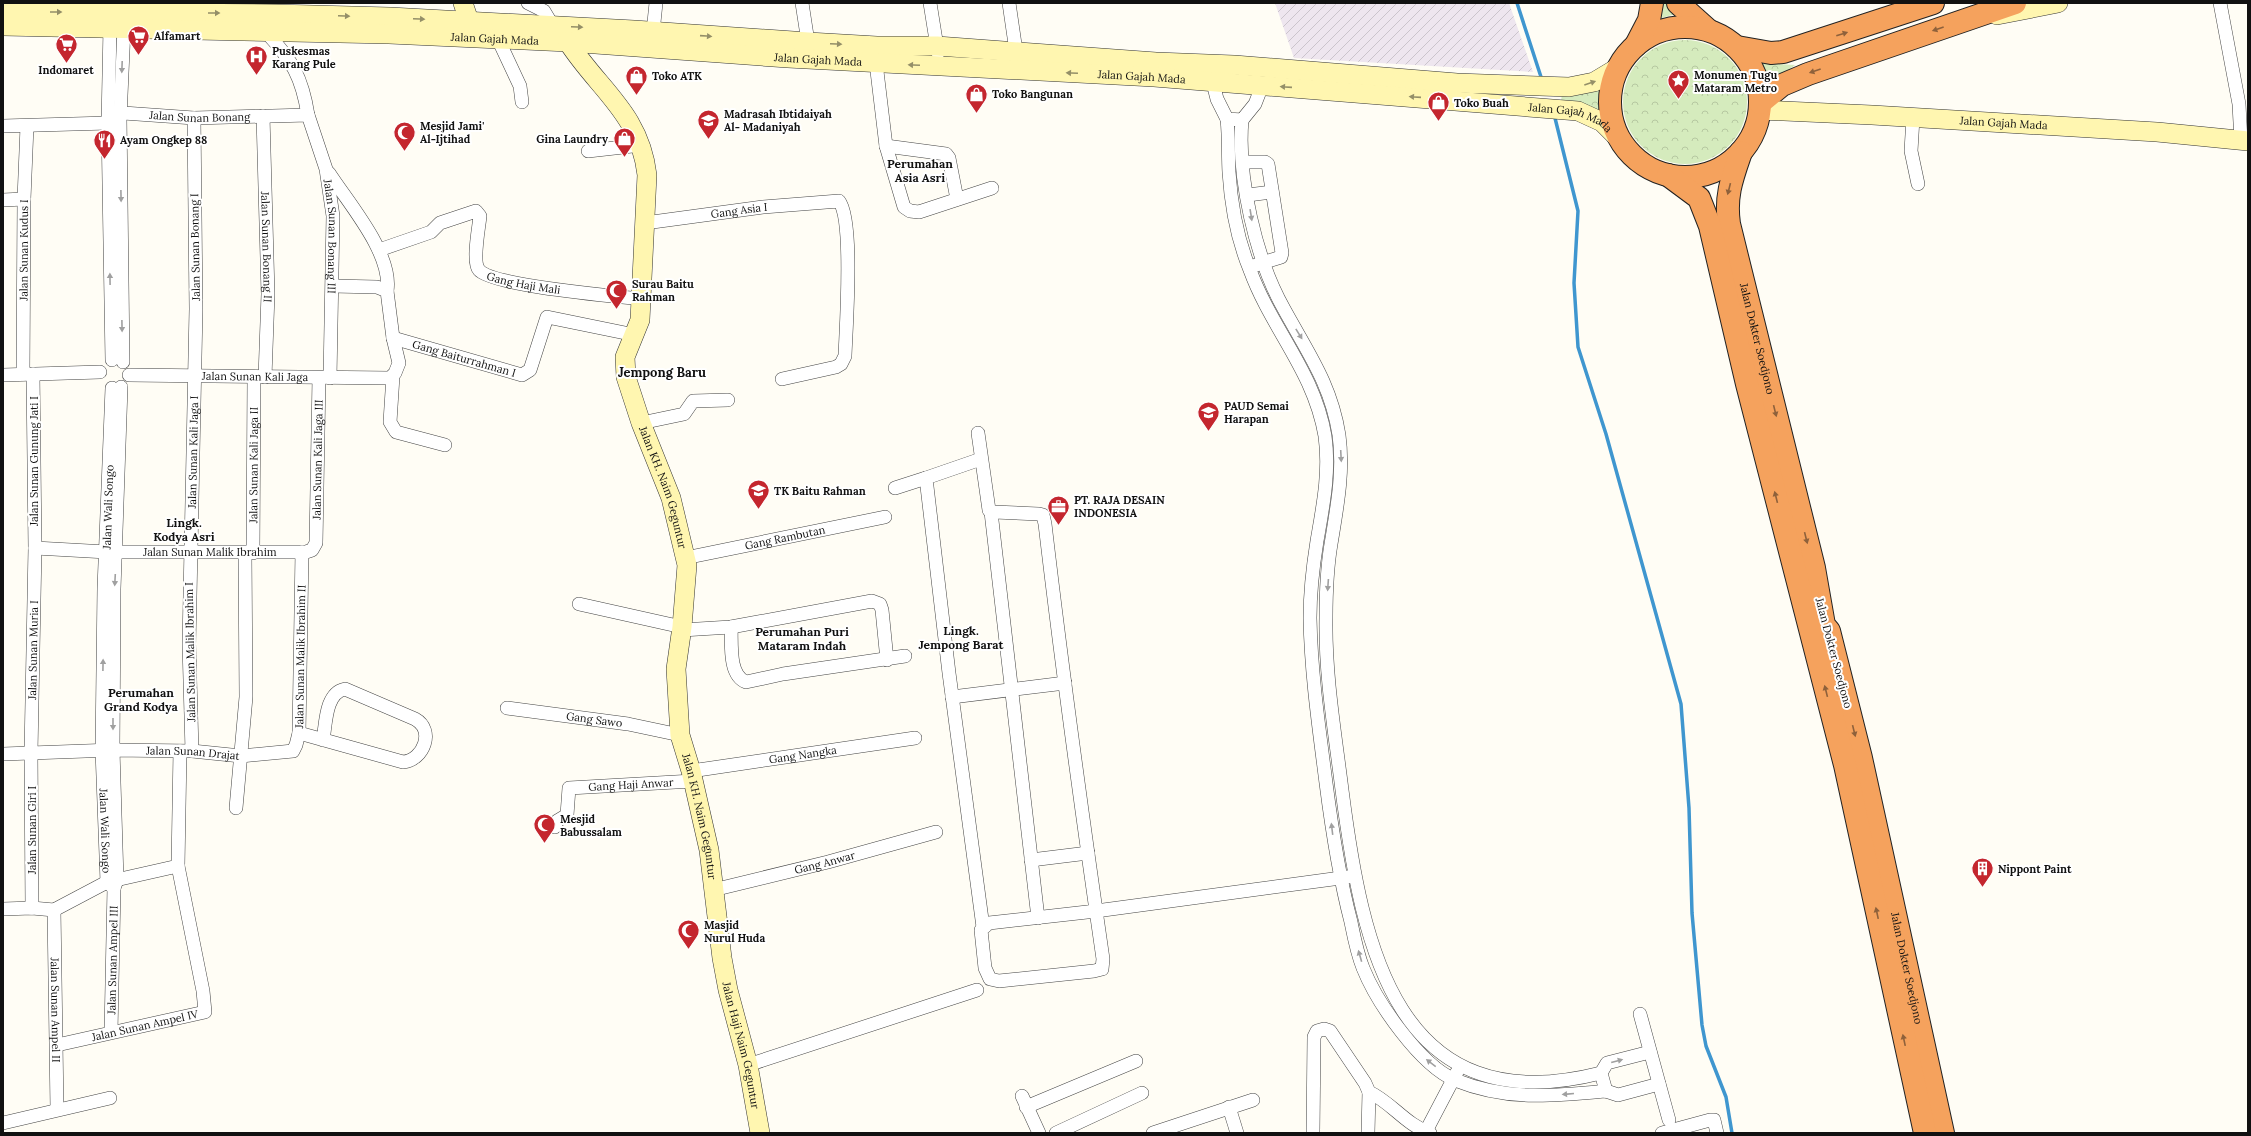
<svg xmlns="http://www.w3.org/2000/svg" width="2251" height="1136" viewBox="0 0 2251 1136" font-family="Lora,serif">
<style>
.industrial{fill:url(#industrial-furrows)}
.park{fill:url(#park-crowns)}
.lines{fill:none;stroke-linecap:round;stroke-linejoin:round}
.stream{stroke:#3f96cf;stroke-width:3.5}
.street-casing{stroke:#444;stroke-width:14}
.secondary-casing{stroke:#333;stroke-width:20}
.highway-casing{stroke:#222;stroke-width:24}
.street{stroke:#fff;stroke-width:13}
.secondary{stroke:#fff6b0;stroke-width:19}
.highway{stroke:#f5a25d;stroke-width:22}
.oneway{fill:#948f68}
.oneway2{fill:#8e613b}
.oneway3{fill:#a0a0a0}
.labels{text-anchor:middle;stroke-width:4;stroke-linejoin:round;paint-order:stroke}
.poi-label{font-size:11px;font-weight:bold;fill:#111;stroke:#fff;text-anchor:start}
.street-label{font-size:11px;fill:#111;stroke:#fff}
.neighbourhood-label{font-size:12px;font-weight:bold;fill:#111;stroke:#fff}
.quarter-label{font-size:13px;font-weight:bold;fill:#111;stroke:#fff}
</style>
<defs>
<pattern id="industrial-furrows" width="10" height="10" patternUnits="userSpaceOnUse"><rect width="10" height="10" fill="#eee6ef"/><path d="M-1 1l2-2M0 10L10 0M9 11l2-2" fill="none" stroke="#cbc4cc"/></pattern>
<pattern id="park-crowns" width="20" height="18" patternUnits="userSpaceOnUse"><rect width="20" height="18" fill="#d5ebbd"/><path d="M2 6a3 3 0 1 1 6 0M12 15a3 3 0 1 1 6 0" fill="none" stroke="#b6c8a1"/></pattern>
</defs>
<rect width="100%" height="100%" fill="#fffdf5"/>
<!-- industrial -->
<path class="industrial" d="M1275 3H1509L1533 72 1294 58Z"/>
<!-- park -->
<path class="park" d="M1656 3H1670L1684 17 1672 15 1658 19Z
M1623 102a62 62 0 1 1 124 0a62 62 0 1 1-124 0Z
M1761 63 1795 65 1768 85Z
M1602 82 1599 91 1600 116 1561 101 1562 94Z"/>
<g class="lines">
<!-- stream -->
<path class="stream" d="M1517 3 1542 80
M1554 114 1578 211 1574 283 1578 347 1606 434 1681 704 1689 808 1692 913 1702 1025 1706 1046 1726 1097 1732 1133"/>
<defs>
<g id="street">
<path d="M528 3 544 11 553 26"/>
<path d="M802 3 808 42"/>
<path d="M930 3 938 53"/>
<path d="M1009 3 1016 51"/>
<path d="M2220 3 2239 104 2241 141"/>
<path d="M110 28 108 123 112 360"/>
<path d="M266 32C292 60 302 77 308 115"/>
<path d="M653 32 656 3"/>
<path d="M498 39 520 86 522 102"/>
<path d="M876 63 886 146 904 207 910 211 919 212 992 188"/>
<path d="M1213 83 1217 99 1227 119 1242 120 1255 104 1262 86"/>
<path id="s1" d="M109 112 194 118 308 115 326 169 333 216 330 378"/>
<path id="s2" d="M263 116 268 294 265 377"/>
<path d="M1913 118 1911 151 1918 184"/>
<path d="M1227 119C1229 137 1228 155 1229 172 1231 204 1238 241 1250 270 1272 330 1314 371 1325 436 1330 472 1323 506 1317 541 1313 566 1310 593 1310 618 1311 673 1319 728 1326 783 1332 830 1339 876 1351 922 1354 937 1357 953 1363 968 1377 1003 1420 1065 1455 1080 1507 1101 1553 1096 1606 1091"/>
<path d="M1242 120C1237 177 1256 260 1284 309 1308 353 1331 384 1339 435 1344 472 1337 507 1331 544 1327 568 1326 594 1326 618 1325 676 1335 733 1342 790 1362 946 1396 1125 1601 1073"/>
<path d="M3 126 108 123"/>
<path d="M886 146 946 154 949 158 957 199"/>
<path d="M588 151 641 145"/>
<path d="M1244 162H1265L1268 164 1282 253 1281 257 1256 265"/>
<path d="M329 173C349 204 393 254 387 291"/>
<path d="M1248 195 1272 192"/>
<path d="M3 200 24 199"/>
<path id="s3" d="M645 223 763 207 839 201C854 220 846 327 845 356L841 364 836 367 782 379"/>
<path id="s4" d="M379 250 431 232 440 223 476 211 480 216C479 227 472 262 479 270 493 286 615 296 641 299"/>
<path id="s5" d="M393 338 522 375 530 370 547 317 635 335"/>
<path d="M123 362 120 118 124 28"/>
<path id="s6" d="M23 374 24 199 27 126"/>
<path d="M3 375 100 372"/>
<path id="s7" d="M129 375 390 378 395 373 399 363 393 338 387 291 377 287 333 286"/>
<path d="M393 376 390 422 396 432 445 445"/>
<path id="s8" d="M112 388 104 588 102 750 107 882 114 888 117 880 113 750 114 589 121 387"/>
<path d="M641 423 684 414 693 401 728 400"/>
<path d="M978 433 989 510 994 512 1039 514 1043 515 1045 524C1062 669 1082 814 1103 959L1102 969 1094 971 999 981 990 979 985 968 981 930 989 923 1096 911 1348 877"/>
<path d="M981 459 926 478 949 673 983 927"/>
<path d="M895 488 926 478"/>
<path d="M991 512 1038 918"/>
<path id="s9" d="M35 548 107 552H306L312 550 316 543 319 378"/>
<path id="s10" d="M253 553 254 378"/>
<path id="s11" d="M685 558 885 517"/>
<path d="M579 604 682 627"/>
<path d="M731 627C732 643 728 675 746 682L783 674 905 656"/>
<path d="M682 630 731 627 872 601 880 604 882 610 887 660"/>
<path d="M952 697 1065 683"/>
<path id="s12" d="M507 708 628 724 680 735"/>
<path d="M299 733 403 762C424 760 435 730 415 719L345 689C325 693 326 724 323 740"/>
<path id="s13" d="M192 751 189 644 196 309 194 118"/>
<path id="s14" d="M3 754 113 750 192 751 241 756 293 751 296 745 299 733 302 552"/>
<path id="s15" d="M691 771 915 738"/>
<path d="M236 808 246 697 245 553"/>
<path id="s16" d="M555 827 557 821 567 815 569 788 693 781"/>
<path d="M1031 860 1088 853"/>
<path id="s17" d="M713 890 828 862 936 832"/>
<path id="s18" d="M32 908 31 752 35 548 33 374"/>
<path d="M3 909 32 908 54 910 107 882 178 866"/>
<path id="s19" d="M54 910 57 1109"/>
<path d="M1640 1014 1669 1120"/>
<path id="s20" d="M111 1032 114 888"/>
<path id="s21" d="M57 1045 205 1012 203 991 178 866 180 751"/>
<path d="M1650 1052 1607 1063 1601 1073 1606 1091 1618 1095 1659 1084"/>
<path d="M748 1065 977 990"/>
<path d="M1022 1096 1039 1133"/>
<path d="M1026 1107 1136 1061"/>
<path d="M1229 1107 1237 1133"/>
<path d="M3 1123 110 1098"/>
<path d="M1056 1133 1142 1093"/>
<path d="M1153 1133 1253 1100"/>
<path d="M1313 1133 1314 1037 1317 1031 1324 1029 1330 1031 1365 1083 1369 1092C1391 1102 1406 1125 1430 1133"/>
<path d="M1368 1133 1369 1092"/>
<path d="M1425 1133 1457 1072"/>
<path d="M1662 1133 1710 1120H1714L1717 1133"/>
</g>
<g id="secondary">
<path d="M463 3 469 21"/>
<path d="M3 12 275 14 390 17 634 30 808 42 877 46H937L1156 62 1234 65 1457 83 1569 87 1594 82 1619 67"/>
<path d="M1997 15 2058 3"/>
<path id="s22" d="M3 26 389 34 568 42 788 58 1154 77 1578 111 1602 122 1622 142"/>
<path id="s23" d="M568 42C598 89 640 113 647 175L640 320 625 357 626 377 641 423 671 498 687 565 682 627 676 669 680 735 691 771 709 850 722 958 728 990 748 1065 760 1133"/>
<path id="s24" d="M1760 110 1872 115 2157 132 2248 141"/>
</g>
<g id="highway">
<path d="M1678 3 1708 30"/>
<circle cx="1685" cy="102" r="75"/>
<path d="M1636 45 1649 20 1652 3"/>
<path d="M1737 47 1771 53 1783 52 1933 3"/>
<path d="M1760 103 1782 85 1808 74 2015 3"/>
<path id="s25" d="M1741 152C1732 178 1725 196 1729 224L1814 568 1824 625 1829 631 1861 758 1943 1133"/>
<path d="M1668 175 1699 198 1710 226 1747 384 1845 765 1925 1133"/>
</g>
</defs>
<!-- street casing -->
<use href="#street" class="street-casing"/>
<!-- secondary casing -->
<use href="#secondary" class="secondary-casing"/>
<!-- highway casing -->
<use href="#highway" class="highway-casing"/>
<!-- street -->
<use href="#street" class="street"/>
<!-- secondary -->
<use href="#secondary" class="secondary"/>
<!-- highway -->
<use href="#highway" class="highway"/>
</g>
<!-- one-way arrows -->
<defs><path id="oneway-solid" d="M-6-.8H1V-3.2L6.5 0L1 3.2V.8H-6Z"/></defs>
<g class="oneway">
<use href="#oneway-solid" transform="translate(56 12)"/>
<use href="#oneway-solid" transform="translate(214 13)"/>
<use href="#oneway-solid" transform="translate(344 16) rotate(2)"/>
<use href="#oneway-solid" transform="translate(419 19) rotate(3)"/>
<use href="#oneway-solid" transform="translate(577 27) rotate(3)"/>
<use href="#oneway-solid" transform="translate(706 36) rotate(4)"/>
<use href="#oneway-solid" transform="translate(836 44) rotate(3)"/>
<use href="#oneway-solid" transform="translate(914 65) rotate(-177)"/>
<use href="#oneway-solid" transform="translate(1072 73) rotate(-177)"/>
<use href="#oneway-solid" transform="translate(1590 83) rotate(-19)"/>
<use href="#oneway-solid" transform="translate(1286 87) rotate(-176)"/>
<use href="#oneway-solid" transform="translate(1415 97) rotate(-176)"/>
</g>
<g class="oneway2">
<use href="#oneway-solid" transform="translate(1938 29) rotate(161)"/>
<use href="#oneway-solid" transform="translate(1842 34) rotate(-18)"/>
<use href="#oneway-solid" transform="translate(1815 71) rotate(161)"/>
<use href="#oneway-solid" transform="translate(1729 189) rotate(104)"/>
<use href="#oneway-solid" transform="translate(1775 411) rotate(76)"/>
<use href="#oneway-solid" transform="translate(1776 497) rotate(-104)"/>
<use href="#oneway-solid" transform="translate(1806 538) rotate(76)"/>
<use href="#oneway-solid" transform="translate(1826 691) rotate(-104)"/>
<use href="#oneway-solid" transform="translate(1854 731) rotate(76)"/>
<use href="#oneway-solid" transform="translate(1877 913) rotate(-102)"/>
<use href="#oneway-solid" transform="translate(1904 1040) rotate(-102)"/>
</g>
<g class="oneway3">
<use href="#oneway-solid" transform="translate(122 67) rotate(92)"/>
<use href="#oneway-solid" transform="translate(121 196) rotate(89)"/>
<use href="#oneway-solid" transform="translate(1251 215) rotate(81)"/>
<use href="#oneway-solid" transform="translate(110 279) rotate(-91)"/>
<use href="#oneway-solid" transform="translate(122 326) rotate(89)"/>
<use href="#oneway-solid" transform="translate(1299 334) rotate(58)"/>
<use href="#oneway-solid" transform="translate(1341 456) rotate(87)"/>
<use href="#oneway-solid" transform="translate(115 580) rotate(93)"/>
<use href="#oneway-solid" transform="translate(1328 585) rotate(94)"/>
<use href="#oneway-solid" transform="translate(103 665) rotate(-89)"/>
<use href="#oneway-solid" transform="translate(113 724) rotate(90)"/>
<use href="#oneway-solid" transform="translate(1332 829) rotate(-97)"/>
<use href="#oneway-solid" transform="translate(1360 956) rotate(-106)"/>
<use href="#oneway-solid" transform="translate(1617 1061) rotate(-15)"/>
<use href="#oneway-solid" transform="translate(1431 1063) rotate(-142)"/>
<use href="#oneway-solid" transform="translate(1568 1094) rotate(175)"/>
</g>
<!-- icons -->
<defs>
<symbol id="supermarket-pin" viewBox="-11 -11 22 30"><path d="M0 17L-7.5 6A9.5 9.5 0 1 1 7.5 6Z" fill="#c4262e" stroke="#fff"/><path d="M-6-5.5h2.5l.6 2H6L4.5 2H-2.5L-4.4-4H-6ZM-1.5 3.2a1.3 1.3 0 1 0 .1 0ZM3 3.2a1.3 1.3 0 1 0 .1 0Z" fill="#fff"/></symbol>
<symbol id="hospital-pin" viewBox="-11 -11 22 30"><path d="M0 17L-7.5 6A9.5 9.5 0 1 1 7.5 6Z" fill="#c4262e" stroke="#fff"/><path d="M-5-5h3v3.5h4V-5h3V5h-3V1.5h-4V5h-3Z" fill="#fff"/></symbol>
<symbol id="shop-pin" viewBox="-11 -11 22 30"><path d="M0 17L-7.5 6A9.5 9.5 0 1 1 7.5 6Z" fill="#c4262e" stroke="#fff"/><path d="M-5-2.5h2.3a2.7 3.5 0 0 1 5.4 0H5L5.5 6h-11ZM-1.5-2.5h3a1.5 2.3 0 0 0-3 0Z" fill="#fff"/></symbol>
<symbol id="sight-pin" viewBox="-11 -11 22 30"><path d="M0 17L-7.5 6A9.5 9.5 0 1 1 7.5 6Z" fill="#c4262e" stroke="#fff"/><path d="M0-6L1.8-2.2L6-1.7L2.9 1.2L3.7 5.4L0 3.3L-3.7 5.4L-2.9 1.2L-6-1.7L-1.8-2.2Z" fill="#fff"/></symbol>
<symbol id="school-pin" viewBox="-11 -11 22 30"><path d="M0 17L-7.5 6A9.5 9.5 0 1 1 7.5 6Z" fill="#c4262e" stroke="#fff"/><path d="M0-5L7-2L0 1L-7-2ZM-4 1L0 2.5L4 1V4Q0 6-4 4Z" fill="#fff"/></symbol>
<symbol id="mosque-pin" viewBox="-11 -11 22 30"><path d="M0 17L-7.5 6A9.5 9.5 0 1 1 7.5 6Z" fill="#c4262e" stroke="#fff"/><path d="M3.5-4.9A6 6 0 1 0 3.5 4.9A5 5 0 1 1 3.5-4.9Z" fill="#fff"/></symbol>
<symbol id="restaurant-pin" viewBox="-11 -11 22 30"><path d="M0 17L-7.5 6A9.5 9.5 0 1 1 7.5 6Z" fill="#c4262e" stroke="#fff"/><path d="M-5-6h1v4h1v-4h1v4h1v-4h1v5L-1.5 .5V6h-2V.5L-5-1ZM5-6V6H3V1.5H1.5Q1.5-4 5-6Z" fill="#fff"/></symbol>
<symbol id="office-pin" viewBox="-11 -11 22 30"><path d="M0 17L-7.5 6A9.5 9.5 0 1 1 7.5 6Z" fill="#c4262e" stroke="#fff"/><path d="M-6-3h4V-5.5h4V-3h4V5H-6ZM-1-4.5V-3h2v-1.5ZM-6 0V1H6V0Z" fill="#fff"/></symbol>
<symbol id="building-pin" viewBox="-11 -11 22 30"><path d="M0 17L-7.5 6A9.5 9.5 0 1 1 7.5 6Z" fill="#c4262e" stroke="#fff"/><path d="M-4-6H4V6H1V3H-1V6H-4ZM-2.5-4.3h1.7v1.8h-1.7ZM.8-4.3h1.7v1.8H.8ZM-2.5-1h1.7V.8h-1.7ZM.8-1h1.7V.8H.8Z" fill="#fff"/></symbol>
</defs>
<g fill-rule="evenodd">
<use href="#supermarket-pin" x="126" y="24" width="25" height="34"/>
<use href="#supermarket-pin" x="54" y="32" width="25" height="34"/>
<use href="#hospital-pin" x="244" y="44" width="25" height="34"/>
<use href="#shop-pin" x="624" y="64" width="25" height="34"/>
<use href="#sight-pin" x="1666" y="68" width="25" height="34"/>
<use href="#shop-pin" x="964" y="82" width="25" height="34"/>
<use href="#shop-pin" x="1426" y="90" width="25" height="34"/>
<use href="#school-pin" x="696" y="108" width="25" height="34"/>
<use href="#mosque-pin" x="392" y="120" width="25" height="34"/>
<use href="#shop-pin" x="612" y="126" width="25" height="34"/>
<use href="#restaurant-pin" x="92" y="128" width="25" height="34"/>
<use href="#mosque-pin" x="604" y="278" width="25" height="34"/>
<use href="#school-pin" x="1196" y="400" width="25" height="34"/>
<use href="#school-pin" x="746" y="478" width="25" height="34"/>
<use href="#office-pin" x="1046" y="494" width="25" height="34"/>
<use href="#mosque-pin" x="532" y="812" width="25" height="34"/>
<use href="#building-pin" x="1970" y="856" width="25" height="34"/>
<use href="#mosque-pin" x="676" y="918" width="25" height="34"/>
</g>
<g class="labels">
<!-- poi labels -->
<g class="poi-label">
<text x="154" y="40">Alfamart</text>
<text x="272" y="55">Puskesmas<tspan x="272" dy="13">Karang Pule</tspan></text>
<text x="66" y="74" text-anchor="middle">Indomaret</text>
<text x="1694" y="79">Monumen Tugu<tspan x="1694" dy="13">Mataram Metro</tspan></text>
<text x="652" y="80">Toko ATK</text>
<text x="992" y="98">Toko Bangunan</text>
<text x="1454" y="107">Toko Buah</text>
<text x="724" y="118">Madrasah Ibtidaiyah<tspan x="724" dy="13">Al- Madaniyah</tspan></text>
<text x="420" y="130">Mesjid Jami'<tspan x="420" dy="13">Al-Ijtihad</tspan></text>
<text x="608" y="143" text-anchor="end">Gina Laundry</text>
<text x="120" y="144">Ayam Ongkep 88</text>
<text x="632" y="288">Surau Baitu<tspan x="632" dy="13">Rahman</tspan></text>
<text x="1224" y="410">PAUD Semai<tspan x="1224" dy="13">Harapan</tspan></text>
<text x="774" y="495">TK Baitu Rahman</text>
<text x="1074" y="504">PT. RAJA DESAIN<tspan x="1074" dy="13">INDONESIA</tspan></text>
<text x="560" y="823">Mesjid<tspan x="560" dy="13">Babussalam</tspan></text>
<text x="1998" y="873">Nippont Paint</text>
<text x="704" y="929">Masjid<tspan x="704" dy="13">Nurul Huda</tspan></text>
</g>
<!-- street labels -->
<g class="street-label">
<text dy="4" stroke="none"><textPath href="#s22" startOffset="492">Jalan Gajah Mada</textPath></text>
<text dy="4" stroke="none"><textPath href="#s22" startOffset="816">Jalan Gajah Mada</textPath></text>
<text dy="4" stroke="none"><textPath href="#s22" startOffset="1140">Jalan Gajah Mada</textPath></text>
<text dy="4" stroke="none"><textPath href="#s1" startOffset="91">Jalan Sunan Bonang</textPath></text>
<text dy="4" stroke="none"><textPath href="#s22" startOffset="1572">Jalan Gajah Mada</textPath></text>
<text dy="4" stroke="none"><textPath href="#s24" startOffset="244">Jalan Gajah Mada</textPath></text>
<text dy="4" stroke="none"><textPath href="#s3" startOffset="95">Gang Asia I</textPath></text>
<text dy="4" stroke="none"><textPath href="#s1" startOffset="324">Jalan Sunan Bonang III</textPath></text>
<text transform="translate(195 247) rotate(-91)" y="4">Jalan Sunan Bonang I</text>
<text dy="4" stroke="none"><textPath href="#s2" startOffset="131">Jalan Sunan Bonang II</textPath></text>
<text dy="4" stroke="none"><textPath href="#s6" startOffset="124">Jalan Sunan Kudus I</textPath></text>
<text dy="4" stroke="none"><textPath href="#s4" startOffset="214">Gang Haji Mali</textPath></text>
<text dy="4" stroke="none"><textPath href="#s25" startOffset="192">Jalan Dokter Soedjono</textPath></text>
<text dy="4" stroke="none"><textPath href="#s5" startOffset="74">Gang Baiturrahman I</textPath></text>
<text dy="4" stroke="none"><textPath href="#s7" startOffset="126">Jalan Sunan Kali Jaga</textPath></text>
<text dy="4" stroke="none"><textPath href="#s13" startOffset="299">Jalan Sunan Kali Jaga I</textPath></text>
<text dy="4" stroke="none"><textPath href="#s9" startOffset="369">Jalan Sunan Kali Jaga III</textPath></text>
<text transform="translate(34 461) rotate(-90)" y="4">Jalan Sunan Gunung Jati I</text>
<text dy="4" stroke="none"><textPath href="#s10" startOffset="88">Jalan Sunan Kali Jaga II</textPath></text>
<text dy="4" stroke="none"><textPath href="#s23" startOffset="479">Jalan KH. Naim Geguntur</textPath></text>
<text transform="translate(108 507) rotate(-88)" y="4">Jalan Wali Songo</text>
<text dy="4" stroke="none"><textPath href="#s11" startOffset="102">Gang Rambutan</textPath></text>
<text dy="4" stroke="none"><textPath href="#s9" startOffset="175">Jalan Sunan Malik Ibrahim</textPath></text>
<text dy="4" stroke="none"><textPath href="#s18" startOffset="258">Jalan Sunan Muria I</textPath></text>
<text transform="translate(190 652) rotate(-91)" y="4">Jalan Sunan Malik Ibrahim I</text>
<text transform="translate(1834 653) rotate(75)" y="4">Jalan Dokter Soedjono</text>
<text dy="4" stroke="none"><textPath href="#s14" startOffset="386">Jalan Sunan Malik Ibrahim II</textPath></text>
<text dy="4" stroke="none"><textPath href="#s12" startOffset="88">Gang Sawo</textPath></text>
<text dy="4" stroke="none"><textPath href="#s14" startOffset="190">Jalan Sunan Drajat</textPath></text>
<text dy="4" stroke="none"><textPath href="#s15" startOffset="113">Gang Nangka</textPath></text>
<text dy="4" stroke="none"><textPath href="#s16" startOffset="107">Gang Haji Anwar</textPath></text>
<text dy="4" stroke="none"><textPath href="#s23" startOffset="815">Jalan KH. Naim Geguntur</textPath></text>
<text transform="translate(32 830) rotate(-90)" y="4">Jalan Sunan Giri I</text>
<text dy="4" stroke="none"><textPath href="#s8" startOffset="443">Jalan Wali Songo</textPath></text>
<text dy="4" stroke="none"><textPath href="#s17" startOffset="115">Gang Anwar</textPath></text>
<text dy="4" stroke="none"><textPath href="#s20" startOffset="72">Jalan Sunan Ampel III</textPath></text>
<text dy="4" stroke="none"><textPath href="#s25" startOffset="840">Jalan Dokter Soedjono</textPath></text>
<text dy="4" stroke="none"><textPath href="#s19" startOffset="100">Jalan Sunan Ampel II</textPath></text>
<text dy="4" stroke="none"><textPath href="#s21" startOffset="90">Jalan Sunan Ampel IV</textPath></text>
<text dy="4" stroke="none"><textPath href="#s23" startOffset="1048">Jalan Haji Naim Geguntur</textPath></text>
</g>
<!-- neighbourhood labels -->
<g class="neighbourhood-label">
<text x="920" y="168">Perumahan<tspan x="920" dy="14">Asia Asri</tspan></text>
<text x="184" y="527">Lingk.<tspan x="184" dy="14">Kodya Asri</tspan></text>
<text x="961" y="635">Lingk.<tspan x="961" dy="14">Jempong Barat</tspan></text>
<text x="802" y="636">Perumahan Puri<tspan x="802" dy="14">Mataram Indah</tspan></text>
<text x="141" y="697">Perumahan<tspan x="141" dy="14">Grand Kodya</tspan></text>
</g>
<!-- quarter labels -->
<g class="quarter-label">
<text x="662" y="377">Jempong Baru</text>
</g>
</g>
<!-- border -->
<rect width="2251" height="1136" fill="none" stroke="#111111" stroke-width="8"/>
</svg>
